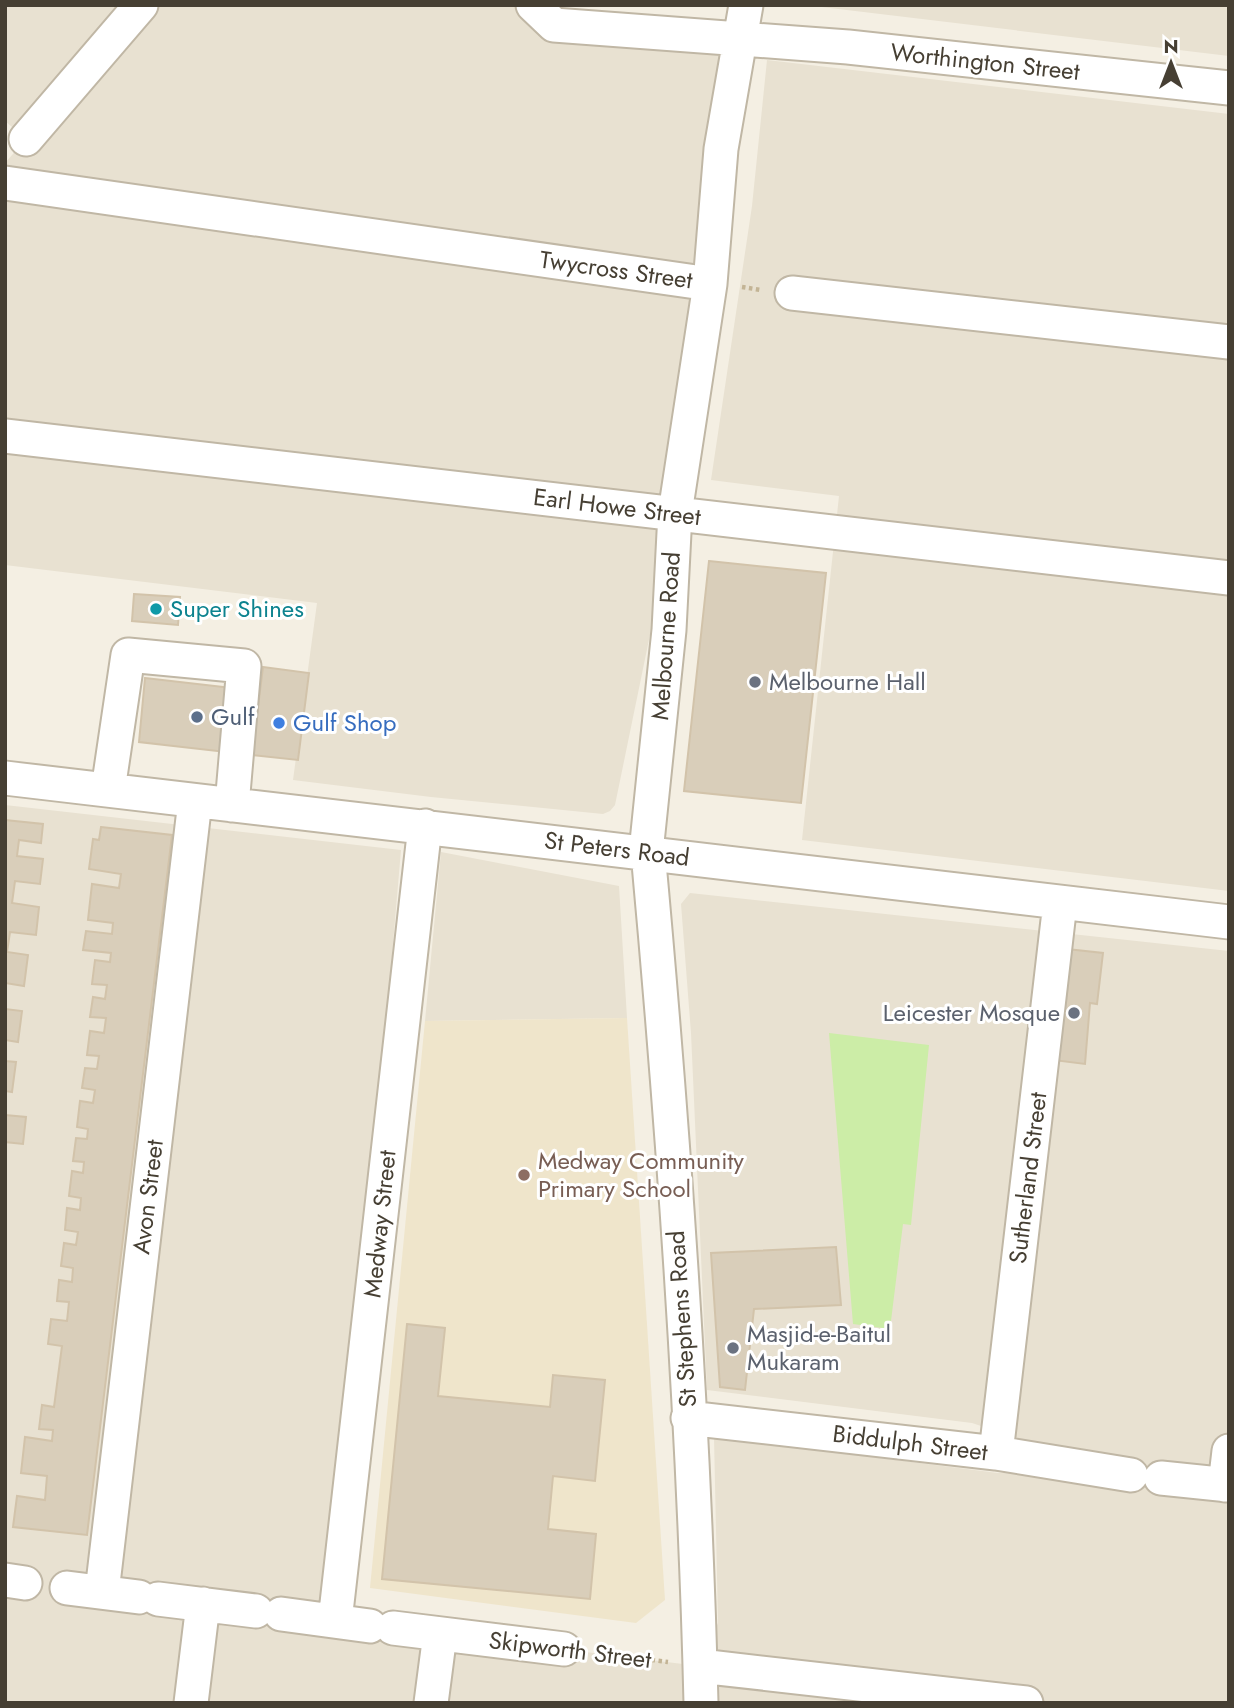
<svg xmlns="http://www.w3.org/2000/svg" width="1234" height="1708" viewBox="0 0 1234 1708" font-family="Jost,sans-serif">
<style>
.residential{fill:#e8e1d1}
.education{fill:#efe5cb}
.green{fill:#cceda7}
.building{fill:#d9ceba;stroke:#d2c3aa;stroke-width:2}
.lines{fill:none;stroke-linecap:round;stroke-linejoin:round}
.minor-casing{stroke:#c0b7a5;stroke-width:37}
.path{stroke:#c3b495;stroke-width:4.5;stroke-dasharray:3.5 3.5;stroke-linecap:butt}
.minor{stroke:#fff;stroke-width:33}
.culture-dot{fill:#0f9aa8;stroke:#fff;stroke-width:2.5}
.worship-dot{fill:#6b7280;stroke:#fff;stroke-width:2.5}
.service-dot{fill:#5c6f8a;stroke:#fff;stroke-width:2.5}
.shop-dot{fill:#3f7fe0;stroke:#fff;stroke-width:2.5}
.education-dot{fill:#8d6e63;stroke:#fff;stroke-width:2.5}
.labels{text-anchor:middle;stroke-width:6;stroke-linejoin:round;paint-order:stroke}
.street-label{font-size:24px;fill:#463f33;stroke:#fff}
.culture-label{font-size:24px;fill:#0d838f;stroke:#fff;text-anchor:start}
.worship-label{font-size:24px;fill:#5b616d;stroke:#fff;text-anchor:start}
.service-label{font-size:24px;fill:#4e5e75;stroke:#fff;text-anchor:start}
.shop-label{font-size:24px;fill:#366cbe;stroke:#fff;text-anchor:start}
.education-label{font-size:24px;fill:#785e54;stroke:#fff;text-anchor:start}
</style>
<rect width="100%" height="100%" fill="#f4efe3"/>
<!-- residential -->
<path class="residential" d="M5 5H533L742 38 675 513 615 805 610 811 603 814 431 797 293 780 317 603 5 565V163L26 139 5 121Z
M805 5H1229V56Z
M767 60 1229 114V891L802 840 839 496 711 480 752 206Z
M5 805 401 850 335 1621 699 1666 718 1623 714 1437 998 1473 1127 1474 972 1423 707 1390 691 1033 681 904 690 893 1229 951V1703H5Z
M441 852 619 886 627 1018 425 1021Z"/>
<!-- education -->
<path class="education" d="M627 1018 665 1600 636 1623 370 1588 425 1021Z"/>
<!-- green -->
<path class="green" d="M829 1033 929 1045 911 1225 903 1224 890 1329 853 1324Z"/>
<!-- building -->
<path class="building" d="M709 561 826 573 801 803 684 791Z
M134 594 180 597 178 625 132 621Z
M263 667 309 673 298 760 252 755Z
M145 678 259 691 252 755 139 742Z
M5 820 43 824 41 843 19 840 17 856 43 859 40 884 15 881 12 903 39 907 36 935 10 932 7 952 28 955 24 986 5 983Z
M101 827 172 835 87 1535 13 1527 17 1496 45 1500 47 1476 21 1473 25 1437 52 1441 53 1430 39 1429 42 1405 54 1407 62 1346 48 1344 51 1319 67 1321 69 1302 57 1301 59 1280 72 1282 73 1268 61 1266 64 1243 76 1245 78 1232 65 1230 67 1208 80 1210 81 1198 69 1196 72 1171 83 1173 84 1162 73 1161 76 1138 87 1139 88 1129 77 1127 80 1101 93 1103 95 1090 82 1088 85 1068 97 1069 99 1056 87 1055 90 1031 104 1033 106 1018 90 1017 93 997 105 999 107 985 92 984 95 960 110 962 111 953 83 950 86 931 112 934 113 923 88 920 92 884 119 888 121 874 89 869 93 839 99 840Z
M1067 949 1103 953 1097 1004 1090 1003 1085 1064 1053 1060Z
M5 1009 22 1011 18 1042 5 1040Z
M5 1061 16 1062 12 1092 5 1091Z
M5 1115 26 1117 23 1144 5 1142Z
M836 1247 841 1305 754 1309 745 1390 720 1387 711 1253Z
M407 1324 445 1328 438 1396 550 1407 553 1375 605 1380 595 1481 553 1476 548 1529 596 1534 590 1599 382 1579Z"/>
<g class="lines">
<defs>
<path id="minor" d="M533 5 554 25 848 47 1229 88
M26 139 141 5
M5 183 710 284
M792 293 1229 342
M5 436 1229 578
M5 778 1229 922
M108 790 128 655 244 666 232 805
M646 852 669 630 675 513 710 284 721 149 746 5
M648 852C674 1135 694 1419 701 1703
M688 1418 996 1453 1131 1475
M996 1453 1060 903
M1161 1478 1229 1485
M1225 1485 1229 1451
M5 1580 25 1583
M67 1588 139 1597
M102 1592 195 801
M158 1599 256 1611
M281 1614 370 1626
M335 1621 425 826
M393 1628 564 1649
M700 1666 1026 1703
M191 1703 203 1604
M431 1703 440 1634"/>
</defs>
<!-- minor casing -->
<use href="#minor" class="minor-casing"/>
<!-- path -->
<path class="path" d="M742 287 761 290
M596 1653 668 1662"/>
<!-- minor -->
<use href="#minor" class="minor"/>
</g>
<!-- markers -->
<circle class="culture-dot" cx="156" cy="609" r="7"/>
<g class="worship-dot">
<circle cx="755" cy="682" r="7"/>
<circle cx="1074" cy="1013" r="7"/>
<circle cx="733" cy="1348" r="7"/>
</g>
<circle class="service-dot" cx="197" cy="717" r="7"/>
<circle class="shop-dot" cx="279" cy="723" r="7"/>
<circle class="education-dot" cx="524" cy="1175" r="7"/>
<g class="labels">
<!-- street labels -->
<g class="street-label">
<text transform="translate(985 62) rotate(6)" y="8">Worthington Street</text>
<text transform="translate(616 270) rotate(8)" y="8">Twycross Street</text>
<text transform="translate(617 507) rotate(7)" y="8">Earl Howe Street</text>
<text transform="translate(666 636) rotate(-86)" y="8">Melbourne Road</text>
<text transform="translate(617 849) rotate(7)" y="8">St Peters Road</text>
<text transform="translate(1028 1178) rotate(-83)" y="8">Sutherland Street</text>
<text transform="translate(148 1197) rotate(-83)" y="8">Avon Street</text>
<text transform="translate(380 1224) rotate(-84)" y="8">Medway Street</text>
<text transform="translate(682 1319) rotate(-94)" y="8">St Stephens Road</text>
<text transform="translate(910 1443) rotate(7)" y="8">Biddulph Street</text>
<text transform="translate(570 1650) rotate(7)" y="8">Skipworth Street</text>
</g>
<!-- culture labels -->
<g class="culture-label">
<text x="170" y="617">Super Shines</text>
</g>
<!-- worship labels -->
<g class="worship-label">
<text x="769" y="690">Melbourne Hall</text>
<text x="1060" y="1021" text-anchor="end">Leicester Mosque</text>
<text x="747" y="1342">Masjid-e-Baitul<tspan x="747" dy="28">Mukaram</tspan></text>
</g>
<!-- service labels -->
<g class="service-label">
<text x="211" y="725">Gulf</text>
</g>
<!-- shop labels -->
<g class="shop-label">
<text x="293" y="731">Gulf Shop</text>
</g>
<!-- education labels -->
<g class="education-label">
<text x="538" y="1169">Medway Community<tspan x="538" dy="28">Primary School</tspan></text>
</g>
</g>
<!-- border -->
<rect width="1234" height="1708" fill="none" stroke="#463f33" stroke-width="14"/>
<!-- north arrow -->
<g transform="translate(1171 63)" stroke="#ffffff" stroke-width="5" paint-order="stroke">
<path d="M0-5L12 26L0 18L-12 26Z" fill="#463f33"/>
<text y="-10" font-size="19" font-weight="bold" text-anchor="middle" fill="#463f33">N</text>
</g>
</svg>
